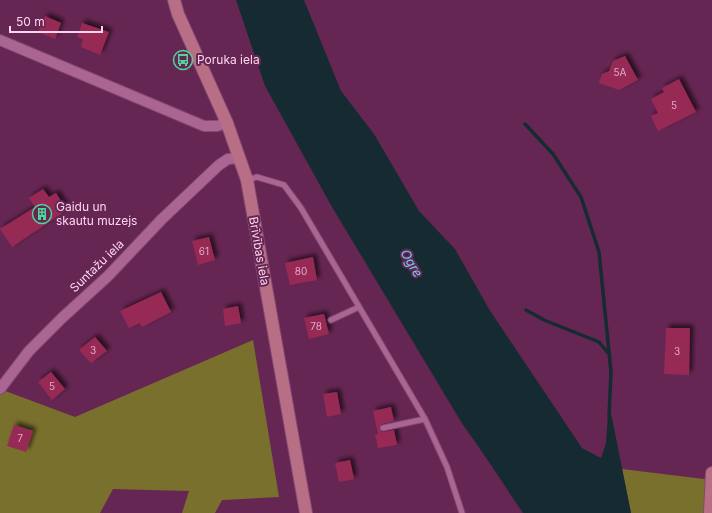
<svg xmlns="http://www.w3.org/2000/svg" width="712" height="513" viewBox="0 0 712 513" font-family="Inter,sans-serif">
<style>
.forest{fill:#7a702d}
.water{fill:#162b31}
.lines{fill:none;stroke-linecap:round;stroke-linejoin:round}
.stream{stroke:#162b31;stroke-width:3.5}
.building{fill:#962a55;filter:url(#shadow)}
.lane-casing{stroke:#824972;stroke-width:7}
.street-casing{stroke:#824972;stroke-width:12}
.secondary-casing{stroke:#824972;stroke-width:14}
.lane{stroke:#ab6593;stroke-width:5}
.street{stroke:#ab6593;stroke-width:10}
.secondary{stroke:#b86e85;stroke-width:12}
.labels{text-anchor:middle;stroke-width:4;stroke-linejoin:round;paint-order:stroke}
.number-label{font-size:10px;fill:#e3aac8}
.poi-label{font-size:12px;fill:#fdd5ee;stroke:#662653;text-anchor:start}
.street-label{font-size:12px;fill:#fdd5ee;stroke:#662653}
.water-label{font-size:13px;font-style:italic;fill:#67d0f0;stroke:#662653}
</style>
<defs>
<filter id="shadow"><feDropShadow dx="3.5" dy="-3.5" stdDeviation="2" flood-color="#0009"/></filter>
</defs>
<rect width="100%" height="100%" fill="#662653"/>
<!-- forest -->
<path class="forest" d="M253 340 279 497 222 500 215 513H182L189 491 113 489 100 513H0V389L75 417Z
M622 469 712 480 710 513H631Z"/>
<!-- water -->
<path class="water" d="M236 0H304L341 91 374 134 419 211 455 249 489 309 582 448 601 458 606 443 608 413H611L631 513H523C503 484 484 453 463 425L332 207 265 86Z"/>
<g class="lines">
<!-- stream -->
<path class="stream" d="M525 124 553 154 581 197 599 252 611 372 609 416
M526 310 544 320 599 342 608 353"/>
</g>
<!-- building -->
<path class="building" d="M45 16 61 23 55 39 38 32Z
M82 23 109 32 100 55 81 47 83 39 77 37Z
M625 56 638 80 619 90 599 83 602 74 609 71 613 61Z
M679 79 696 112 658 131 651 116 658 113 651 99 664 92 662 88Z
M43 189 49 197 56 193 67 210 12 247 0 229 35 207 29 198Z
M209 237 215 260 198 265 192 241Z
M313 257 317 280 290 285 285 263Z
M161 292 171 312 142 327 140 323 129 328 120 311Z
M238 306 241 323 225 326 223 309Z
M324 314 329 334 309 339 304 318Z
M666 328H690L689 375 664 374Z
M95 337 107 351 91 363 79 350Z
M51 372 65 389 52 400 38 382Z
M337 392 341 414 327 417 323 394Z
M391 407 394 421 382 424 379 428 382 432 394 430 397 445 378 448 375 434H378L373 411Z
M14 425 33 431 26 452 7 446Z
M350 460 354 479 339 482 335 463Z"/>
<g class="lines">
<defs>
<path id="lane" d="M247 180 257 177 284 185 301 208 425 419 447 467 462 513
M331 320 359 307
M383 428 425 419"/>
<path id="street" d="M0 40 204 126H217L227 123
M0 389 29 351 62 318 108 276 162 219 219 165 228 159 240 158"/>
<path id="secondary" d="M174 0 178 14 227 123 247 180 306 513
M710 513 712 473"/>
</defs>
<!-- lane casing -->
<use href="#lane" class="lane-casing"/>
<!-- street casing -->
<use href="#street" class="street-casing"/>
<!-- secondary casing -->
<use href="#secondary" class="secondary-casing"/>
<!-- lane -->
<use href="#lane" class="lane"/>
<!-- street -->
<use href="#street" class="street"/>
<!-- secondary -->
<use href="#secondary" class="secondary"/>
</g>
<!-- icons -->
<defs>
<symbol id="bus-ring" viewBox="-11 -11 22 22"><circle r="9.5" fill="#662653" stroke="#50d398" stroke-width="1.5"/><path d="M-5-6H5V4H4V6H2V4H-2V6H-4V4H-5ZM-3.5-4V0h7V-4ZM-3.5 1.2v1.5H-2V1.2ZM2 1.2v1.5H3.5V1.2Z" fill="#50d398"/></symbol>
<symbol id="building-ring" viewBox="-11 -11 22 22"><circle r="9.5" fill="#662653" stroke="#50d398" stroke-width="1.5"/><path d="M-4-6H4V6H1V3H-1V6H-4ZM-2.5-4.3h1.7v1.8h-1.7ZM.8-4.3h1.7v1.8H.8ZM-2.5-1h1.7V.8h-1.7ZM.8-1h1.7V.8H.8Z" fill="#50d398"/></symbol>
</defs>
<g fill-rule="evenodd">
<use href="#bus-ring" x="172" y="49" width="22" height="22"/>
<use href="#building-ring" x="31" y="203" width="22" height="22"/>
</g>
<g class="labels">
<!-- number labels -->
<g class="number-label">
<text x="620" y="76">5A</text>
<text x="674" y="109">5</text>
<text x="204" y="255">61</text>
<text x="301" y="275">80</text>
<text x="316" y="330">78</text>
<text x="93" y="354">3</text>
<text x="677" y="355">3</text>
<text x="52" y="390">5</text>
<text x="20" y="442">7</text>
</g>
<!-- poi labels -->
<g class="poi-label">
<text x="197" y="64">Poruka iela</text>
<text x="56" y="211">Gaidu un<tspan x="56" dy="14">skautu muzejs</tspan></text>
</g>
<!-- street labels -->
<g class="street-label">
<text transform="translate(259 251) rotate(80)" y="4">Brīvības iela</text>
<text transform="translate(97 266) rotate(-44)" y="4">Suntažu iela</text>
</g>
<!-- water labels -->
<g class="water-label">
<text transform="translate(412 263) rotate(59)" y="5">Ogre</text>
</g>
</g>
<!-- scale -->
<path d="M10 26v6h92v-6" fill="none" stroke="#fdd5ee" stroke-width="2"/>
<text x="16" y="26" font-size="12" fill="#fdd5ee" stroke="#662653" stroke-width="3" paint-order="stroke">50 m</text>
</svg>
